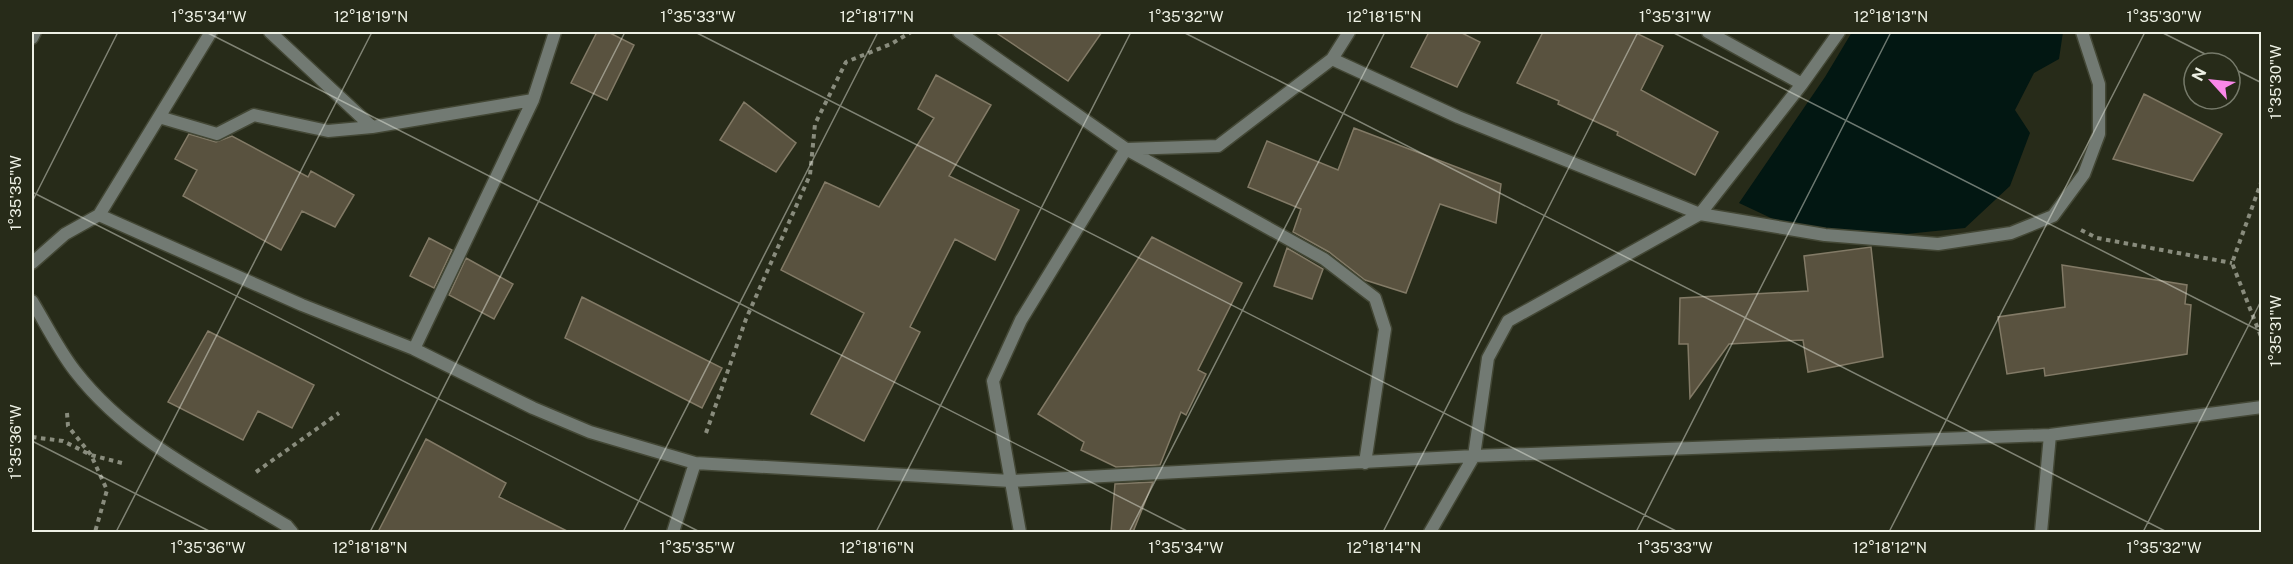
<svg xmlns="http://www.w3.org/2000/svg" width="2293" height="564" viewBox="0 0 2293 564" font-family="'Public Sans',sans-serif">
<style>
.water{fill:#021712}
.building{fill:#59523f;stroke:#827a66;stroke-width:1.5}
.lines{fill:none;stroke-linecap:round;stroke-linejoin:round}
.street-casing{stroke:#434735;stroke-width:15}
.path{stroke:#898c7d;stroke-width:4;stroke-dasharray:4.5 4.5;stroke-linecap:butt}
.street{stroke:#727a73;stroke-width:12}
.ticks{fill:none;stroke:#edf0e4;stroke-width:1.5;stroke-opacity:0.45}
.neatline{fill:none;stroke:#edf0e4;stroke-width:2}
.ticks-label{font-size:15px;text-anchor:middle;fill:#edf0e4}
</style>
<rect width="100%" height="100%" fill="#272b19"/>
<!-- water -->
<path class="water" d="M1852 32H2063L2059 59 2034 73 2015 110 2030 133 2010 186 1965 228 1906 234 1788 226 1739 203 1825 77Z"/>
<!-- building -->
<path class="building" d="M597 32H608L634 45 607 100 571 83Z
M995 32H1102L1068 81Z
M1429 32H1460L1480 42 1457 87 1411 67Z
M1543 32H1634L1663 46 1641 90 1718 132 1695 175 1617 135 1618 132 1558 104 1559 101 1517 83Z
M936 75 991 105 949 176 1019 210 995 260 955 239 910 327 920 332 864 441 811 414 864 313 781 270 825 182 879 207 934 118 918 109Z
M2144 94 2222 134 2193 181 2113 159Z
M744 102 796 143 776 172 720 140Z
M1354 128 1501 184 1496 223 1440 204 1406 293 1365 280 1329 252 1293 232 1301 209 1248 187 1267 141 1338 170Z
M189 134 216 142 232 136 308 177 311 171 354 195 335 227 302 211 281 250 183 196 197 170 175 159Z
M1152 237 1242 283 1198 370 1206 374 1186 415 1181 412 1160 465 1116 467 1081 450 1084 442 1038 414Z
M429 238 452 250 434 288 410 276Z
M1871 247 1883 357 1808 372 1803 340 1729 344 1690 398 1688 344H1679L1680 298 1808 291 1804 256Z
M1287 248 1323 269 1312 299 1274 286Z
M466 258 513 284 494 319 449 295Z
M2062 265 2187 285 2185 304 2191 305 2187 354 2045 376 2044 368 2007 374 1998 317 2065 307Z
M582 297 722 368 702 408 565 338Z
M208 331 314 385 292 428 258 411 243 440 168 402Z
M426 439 506 483 499 497 569 532H378Z
M1153 482 1133 532H1111L1115 484Z"/>
<g class="lines">
<defs>
<path id="street" d="M270 32 372 127
M959 32 1126 149 1324 259 1375 298 1385 329 1365 463
M1708 32 1802 84
M32 38 35 32
M1332 59 1458 117 1700 214 1825 235 1938 244 2011 233 2053 216 2084 174 2099 134V84L2082 32
M159 117 217 134 254 115 328 131 372 127 533 100
M99 215 302 305 414 349 533 408 590 432 695 463 1011 481 1474 456 2050 435 2262 407
M32 263 65 234 99 215 211 32
M32 301C46 324 58 349 75 371 129 441 213 481 287 526L292 532
M414 349 533 100 555 32
M673 532 695 463
M1020 532 993 381 1021 320 1126 149 1218 146 1332 59 1349 32
M1430 532 1474 456 1488 358 1508 321 1700 214 1802 84 1839 32
M2041 532 2050 435"/>
</defs>
<!-- street casing -->
<use href="#street" class="street-casing"/>
<!-- path -->
<path class="path" d="M2262 180 2232 263 2262 339
M2081 230 2097 238 2232 263
M67 413 68 426 91 455 107 490 95 532
M706 433 746 319 810 175 815 124 846 62 891 44 911 32
M32 437 63 441 91 455 122 463
M256 472 339 413"/>
<!-- street -->
<use href="#street" class="street"/>
</g>
<!-- ticks -->
<path class="ticks" d="M206 32 1189 532M695 32 1678 532M1183 32 2167 532M1672 32 2262 332M2161 32 2223 63M2230 67 2262 83M32 192 700 532M32 202 118 32M32 441 211 532M116 532 372 32M370 532 625 32M623 532 878 32M876 532 1131 32M1129 532 1385 32M1383 532 1638 32M1636 532 1891 32M1889 532 2145 32M2143 532 2262 299"/>
<!-- border -->
<rect width="2293" height="564" fill="none" stroke="#272b19" stroke-width="66"/>
<!-- north arrow -->
<g transform="translate(2212 81) rotate(297)"><circle r="28" fill="#272b19" stroke="#767a6a" stroke-width="1.5"/>
<path d="M0-4.5L10 22L0 15L-10 22Z" fill="#f987e8"/>
<text y="-9" font-size="16" font-weight="bold" text-anchor="middle" fill="#edf0e4">N</text>
</g>
<rect x="33" y="33" width="2227" height="498" class="neatline"/>
<g class="ticks-label">
<text x="209" y="22">1°35'34"W</text>
<text x="371" y="22">12°18'19"N</text>
<text x="698" y="22">1°35'33"W</text>
<text x="877" y="22">12°18'17"N</text>
<text x="1186" y="22">1°35'32"W</text>
<text x="1384" y="22">12°18'15"N</text>
<text x="1675" y="22">1°35'31"W</text>
<text x="1891" y="22">12°18'13"N</text>
<text x="2164" y="22">1°35'30"W</text>
<text transform="translate(2276 82) rotate(-90)" y="5">1°35'30"W</text>
<text transform="translate(16 193) rotate(-90)" y="5">1°35'35"W</text>
<text transform="translate(2276 331) rotate(-90)" y="5">1°35'31"W</text>
<text transform="translate(16 442) rotate(-90)" y="5">1°35'36"W</text>
<text x="208" y="553">1°35'36"W</text>
<text x="370" y="553">12°18'18"N</text>
<text x="697" y="553">1°35'35"W</text>
<text x="877" y="553">12°18'16"N</text>
<text x="1186" y="553">1°35'34"W</text>
<text x="1384" y="553">12°18'14"N</text>
<text x="1675" y="553">1°35'33"W</text>
<text x="1890" y="553">12°18'12"N</text>
<text x="2164" y="553">1°35'32"W</text>
</g>
</svg>
